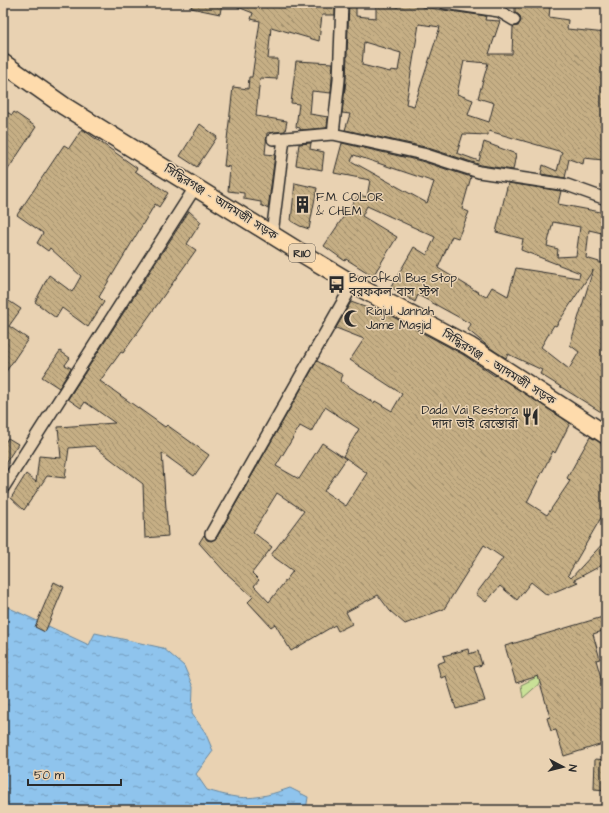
<svg xmlns="http://www.w3.org/2000/svg" width="609" height="813" viewBox="0 0 609 813" font-family="'Architects Daughter','Noto Sans Bengali',sans-serif">
<style>
.park{fill:#c9e197;stroke:#7a8661}
.water{fill:url(#water-ripples);stroke:#67879f}
.building{fill:url(#building-back-hatch);stroke:#2b2b2b;fill-rule:evenodd}
.lines{fill:none;stroke-linecap:round;stroke-linejoin:round}
.minor-casing{stroke:#2b2b2b;stroke-width:14}
.primary-casing{stroke:#2b2b2b;stroke-width:20}
.minor{stroke:#e9d2b2;stroke-width:11}
.primary{stroke:#fedbac;stroke-width:17}
.labels{text-anchor:middle;stroke-width:3;stroke-linejoin:round;paint-order:stroke}
.shield{fill:#e9d2b2;stroke:#645d54;stroke-width:1}
.shield-label{font-size:11px;font-weight:bold;fill:#2b2b2b}
.poi-label{font-size:12px;fill:#2b2b2b;stroke:#e9d2b2;text-anchor:start}
.street-label{font-size:12px;fill:#2b2b2b;stroke:#e9d2b2}
</style>
<defs>
<pattern id="water-ripples" width="26" height="14" patternUnits="userSpaceOnUse"><rect width="26" height="14" fill="#8fc4ed"/><path d="M2 4q2-2 4 0t4 0M15 11q2-2 4 0t4 0" fill="none" stroke="#759fc0"/></pattern>
<pattern id="building-back-hatch" width="6" height="6" patternUnits="userSpaceOnUse"><rect width="6" height="6" fill="#c6af85"/><path d="M-1 5l2 2M0 0l6 6M5-1l2 2" fill="none" stroke="#a18f6d"/></pattern>
</defs>
<rect width="100%" height="100%" fill="#e9d2b2"/>
<filter id="ink" filterUnits="userSpaceOnUse"><feTurbulence type="fractalNoise" baseFrequency=".025" numOctaves="2"/><feDisplacementMap in="SourceGraphic" scale="8" xChannelSelector="R" yChannelSelector="G"/><feConvolveMatrix kernelMatrix="1 2 1 2 8 2 1 2 1" color-interpolation-filters="sRGB"/></filter>
<g filter="url(#ink)">
<!-- park -->
<path class="park" d="M527 650 541 682 523 698 521 685 535 678Z"/>
<!-- water -->
<path class="water" d="M3 605 89 645 95 633 163 648 184 666 193 687 192 714 205 732 213 751 196 774 207 790C243 801 255 800 290 788L308 797 306 810H3Z"/>
<!-- building -->
<path class="building" d="M192 3H222L220 14 191 8Z
M228 3H335V15H322L319 41 271 27 268 59H278L277 79 260 78 256 116 287 121 285 131 267 133 265 154 275 155 268 209 261 205V202L244 199V193L228 191 230 167 224 166 233 87 248 89 249 77H252L260 21 251 19 253 13Z
M349 3H356V16L376 18V3L398 7 399 3H423L422 7 486 16 485 20 500 21 489 54H512L513 27 518 26 521 21 520 16 515 12V3H530L550 7 549 17 568 20 567 29 606 33V147L603 160 584 158 583 164 569 159 565 178 541 174 543 165 557 171 562 152 489 131 488 135 463 134 457 153 479 161 484 142 516 154 513 170 481 165 425 147 345 130 350 114 342 113 346 80ZM419 24 440 27 414 106 406 104ZM364 42 401 53 398 71 391 70 390 72 362 65ZM464 61 488 63 478 98 494 103 489 122 468 115 473 100 457 94Z
M296 61 333 63 331 93 312 91 310 114 328 117 327 128 300 130V128L296 127 299 104 291 103Z
M3 110 12 115 14 112 36 127 3 177Z
M200 124 217 137 197 167 180 156Z
M82 129 137 168 135 171 168 193 159 207 155 204 99 297 104 302 88 327 62 308 56 318 35 302 49 275 72 292 81 276 50 248 48 251 37 243 43 233 17 215 64 145 69 148Z
M311 143 310 149 324 152 322 170 296 165 299 144Z
M342 143 421 161 471 177 462 209 469 212 458 238 452 236 438 268 486 297 492 287 508 296 516 268 579 278 580 273 521 250 523 239 496 232 508 183 561 191 558 204 606 213V234L589 230 586 258 606 264V289L601 305 606 307V415L540 374 542 370 508 354 506 358 490 348 468 330 471 324 418 295 415 302 391 287 414 247 427 255 435 237 367 206 362 216 397 237 373 276 346 259 345 261 324 246 358 195 367 197 370 180 334 173ZM354 155 434 182 427 203 351 161ZM553 222 580 227 576 256 557 257 558 249 547 246ZM593 270 570 345 579 352 569 369 541 347 554 325 556 326Z
M295 183 317 188 309 229 300 226 291 221Z
M189 211 201 222 187 244 196 250 123 353 121 352 100 381 165 427 167 425 209 455 194 476 162 453 168 536 145 538 143 484 94 446 69 448 65 478 47 476 24 510 11 498 26 474 36 482 39 456 61 458 58 427 115 423 85 402 81 408 68 399Z
M3 297 21 309 9 326 28 339 3 376Z
M351 302 381 313 382 311 464 355 495 376 496 375 570 423 555 453 553 451 527 502 547 515 570 481 567 478 590 437 606 445V509L568 575 571 578 606 540V563L574 580 578 582 547 595 531 582 517 600 500 586 486 602 476 594 503 558 484 545 444 609 405 624 390 611 378 595 346 612 352 624 338 631 335 625 291 651 275 624 271 627 248 602 253 597 225 572 199 543 204 535 207 540 211 541 217 537 317 361 343 375 340 381 374 403 375 401 392 411 402 394 350 360 364 339 336 328ZM325 407 359 429 343 456 367 473 346 506 324 491 346 459 322 443 299 479 276 466 300 426 311 432ZM277 493 304 511 271 555 293 571 269 602 254 586 259 580 252 573 272 547 253 532Z
M60 351 70 358 65 365 71 368 59 388 42 377Z
M8 438 18 444 3 467V446Z
M54 582 64 587 45 632 35 627Z
M606 616V630L593 634 600 659 596 660 604 688 601 689 606 704V743L564 756 556 730 551 731 547 718 550 717 538 676 516 683 505 646Z
M468 649 469 654 478 651 482 665 474 667 485 701 456 709 446 676 441 678 437 664 445 661 443 656Z
M595 759 606 760V790L594 789Z"/>
<g class="lines">
<defs>
<path id="minor" d="M445 3 499 11 514 20
M333 134 339 80 342 3
M273 139 333 134 423 154 479 172 567 185 606 199
M272 234 284 138
M3 488 196 186
M211 534 353 284"/>
<path id="primary" d="M3 63 64 106 303 254 353 284 469 346 606 435"/>
</defs>
<!-- minor casing -->
<use href="#minor" class="minor-casing"/>
<!-- primary casing -->
<use href="#primary" class="primary-casing"/>
<!-- minor -->
<use href="#minor" class="minor"/>
<!-- primary -->
<use href="#primary" class="primary"/>
</g>
</g>
<!-- icons -->
<defs>
<symbol id="building-bare" viewBox="-9 -9 18 18"><path d="M-4-6H4V6H1V3H-1V6H-4ZM-2.5-4.3h1.7v1.8h-1.7ZM.8-4.3h1.7v1.8H.8ZM-2.5-1h1.7V.8h-1.7ZM.8-1h1.7V.8H.8Z" fill="#2b2b2b" stroke="#e9d2b2" stroke-width="2.5" paint-order="stroke"/></symbol>
<symbol id="bus-bare" viewBox="-9 -9 18 18"><path d="M-5-6H5V4H4V6H2V4H-2V6H-4V4H-5ZM-3.5-4V0h7V-4ZM-3.5 1.2v1.5H-2V1.2ZM2 1.2v1.5H3.5V1.2Z" fill="#2b2b2b" stroke="#e9d2b2" stroke-width="2.5" paint-order="stroke"/></symbol>
<symbol id="mosque-bare" viewBox="-9 -9 18 18"><path d="M3.5-4.9A6 6 0 1 0 3.5 4.9A5 5 0 1 1 3.5-4.9Z" fill="#2b2b2b" stroke="#e9d2b2" stroke-width="2.5" paint-order="stroke"/></symbol>
<symbol id="restaurant-bare" viewBox="-9 -9 18 18"><path d="M-5-6h1v4h1v-4h1v4h1v-4h1v5L-1.5 .5V6h-2V.5L-5-1ZM5-6V6H3V1.5H1.5Q1.5-4 5-6Z" fill="#2b2b2b" stroke="#e9d2b2" stroke-width="2.5" paint-order="stroke"/></symbol>
</defs>
<g fill-rule="evenodd">
<use href="#building-bare" x="290" y="192" width="25" height="25"/>
<use href="#bus-bare" x="324" y="272" width="25" height="25"/>
<use href="#mosque-bare" x="340" y="306" width="25" height="25"/>
<use href="#restaurant-bare" x="518" y="404" width="25" height="25"/>
</g>
<g class="labels">
<!-- shield labels -->
<rect class="shield" x="289" y="244" width="26" height="18" rx="3"/>
<g class="shield-label">
<text x="302" y="257">R110</text>
</g>
<!-- poi labels -->
<g class="poi-label">
<text x="316" y="201">F.M. COLOR<tspan x="316" dy="14">&amp; CHEM</tspan></text>
<text x="349" y="282">Borofkol Bus Stop<tspan x="349" dy="14">বরফকল বাস স্টপ</tspan></text>
<text x="366" y="315">Riajul Jannah<tspan x="366" dy="14">Jame Masjid</tspan></text>
<text x="518" y="414" text-anchor="end">Dada Vai Restora<tspan x="518" dy="14">দাদা ভাই রেস্তোরাঁ</tspan></text>
</g>
<!-- street labels -->
<g class="street-label">
<text transform="translate(221 202) rotate(32)" y="4">সিদ্ধিরগঞ্জ - আদমজী সড়ক</text>
<text transform="translate(499 367) rotate(32)" y="4">সিদ্ধিরগঞ্জ - আদমজী সড়ক</text>
</g>
</g>
<!-- margin -->
<rect width="609" height="813" fill="none" stroke="#e9d2b2" stroke-width="16"/>
<rect x="8" y="8" width="593" height="797" fill="none" stroke="#2b2b2b" stroke-width="1.5" filter="url(#ink)"/>
<!-- north arrow -->
<g transform="translate(563 767) rotate(97)" stroke="#e9d2b2" stroke-width="3" paint-order="stroke">
<path d="M0-3L7 15L0 10L-7 15Z" fill="#2b2b2b"/>
<text y="-6" font-size="11" font-weight="bold" text-anchor="middle" fill="#2b2b2b">N</text>
</g>
<!-- scale -->
<path d="M28 779v6h93v-6" fill="none" stroke="#2b2b2b" stroke-width="2"/>
<text x="34" y="779" font-size="12" fill="#2b2b2b" stroke="#e9d2b2" stroke-width="3" paint-order="stroke">50 m</text>
</svg>
